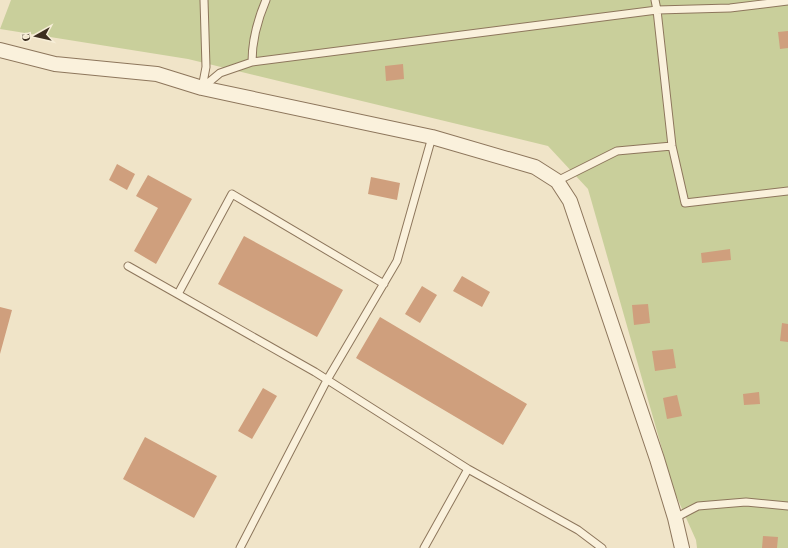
<svg xmlns="http://www.w3.org/2000/svg" width="788" height="548" viewBox="0 0 788 548" font-family="'Playfair Display',serif">
<style>
.green{fill:#c9cf9b}
.building{fill:#cf9f7d}
.lines{fill:none;stroke-linecap:round;stroke-linejoin:round}
.service-casing{stroke:#8d765c;stroke-width:9}
.minor-casing{stroke:#8d765c;stroke-width:16}
.service{stroke:#faf1dc;stroke-width:7}
.minor{stroke:#faf1dc;stroke-width:14}
</style>
<rect width="100%" height="100%" fill="#f0e4c8"/>
<!-- green -->
<path class="green" d="M11 0H788V548H697L696 540 674 491 588 189 548 146 188 59 0 29Z"/>
<!-- building -->
<path class="building" d="M788 31V48L780 49 778 32Z
M403 64 404 79 386 81 385 66Z
M117 164 135 174 127 190 109 180Z
M148 175 192 199 156 264 134 251 158 208 136 196Z
M371 177 400 183 397 200 368 194Z
M244 236 343 290 317 337 218 284Z
M730 249 731 260 702 263 701 253Z
M462 276 490 292 482 307 453 291Z
M422 286 437 295 420 323 405 314Z
M648 304 650 323 634 325 632 305Z
M0 307 12 310 0 354Z
M380 317 527 404 503 445 356 358Z
M782 323 788 324V342L780 341Z
M673 349 676 368 655 371 652 351Z
M263 388 277 396 252 439 238 431Z
M759 392 760 404 744 405 743 394Z
M677 395 682 416 667 419 663 398Z
M145 437 217 476 194 518 123 479Z
M763 536 778 537 777 548H762Z"/>
<g class="lines">
<defs>
<path id="service" d="M788 1 730 8 657 10 672 146 685 203 788 191
M252 62C252 39 257 21 266 0
M202 88 220 73 252 62 657 10 655 0
M202 88 206 67 204 0
M557 181 617 151 672 146
M128 266 315 372 468 469 578 530 602 548
M178 294 232 194 384 284
M675 518 698 506 746 502 788 506
M240 548 327 380 397 261 432 137
M424 548 468 469"/>
<path id="minor" d="M0 50 55 64 157 74 202 88 432 137 535 167 557 181 570 201 657 459 675 518 682 548"/>
</defs>
<!-- service casing -->
<use href="#service" class="service-casing"/>
<!-- minor casing -->
<use href="#minor" class="minor-casing"/>
<!-- service -->
<use href="#service" class="service"/>
<!-- minor -->
<use href="#minor" class="minor"/>
</g>
<!-- north arrow -->
<g transform="translate(36 36) rotate(262)" stroke="#f7eed8" stroke-width="3" paint-order="stroke">
<path d="M0-3L7 15L0 10L-7 15Z" fill="#3d2e20"/>
<text y="-6" font-size="11" font-weight="bold" text-anchor="middle" fill="#3d2e20">С</text>
</g>
</svg>
